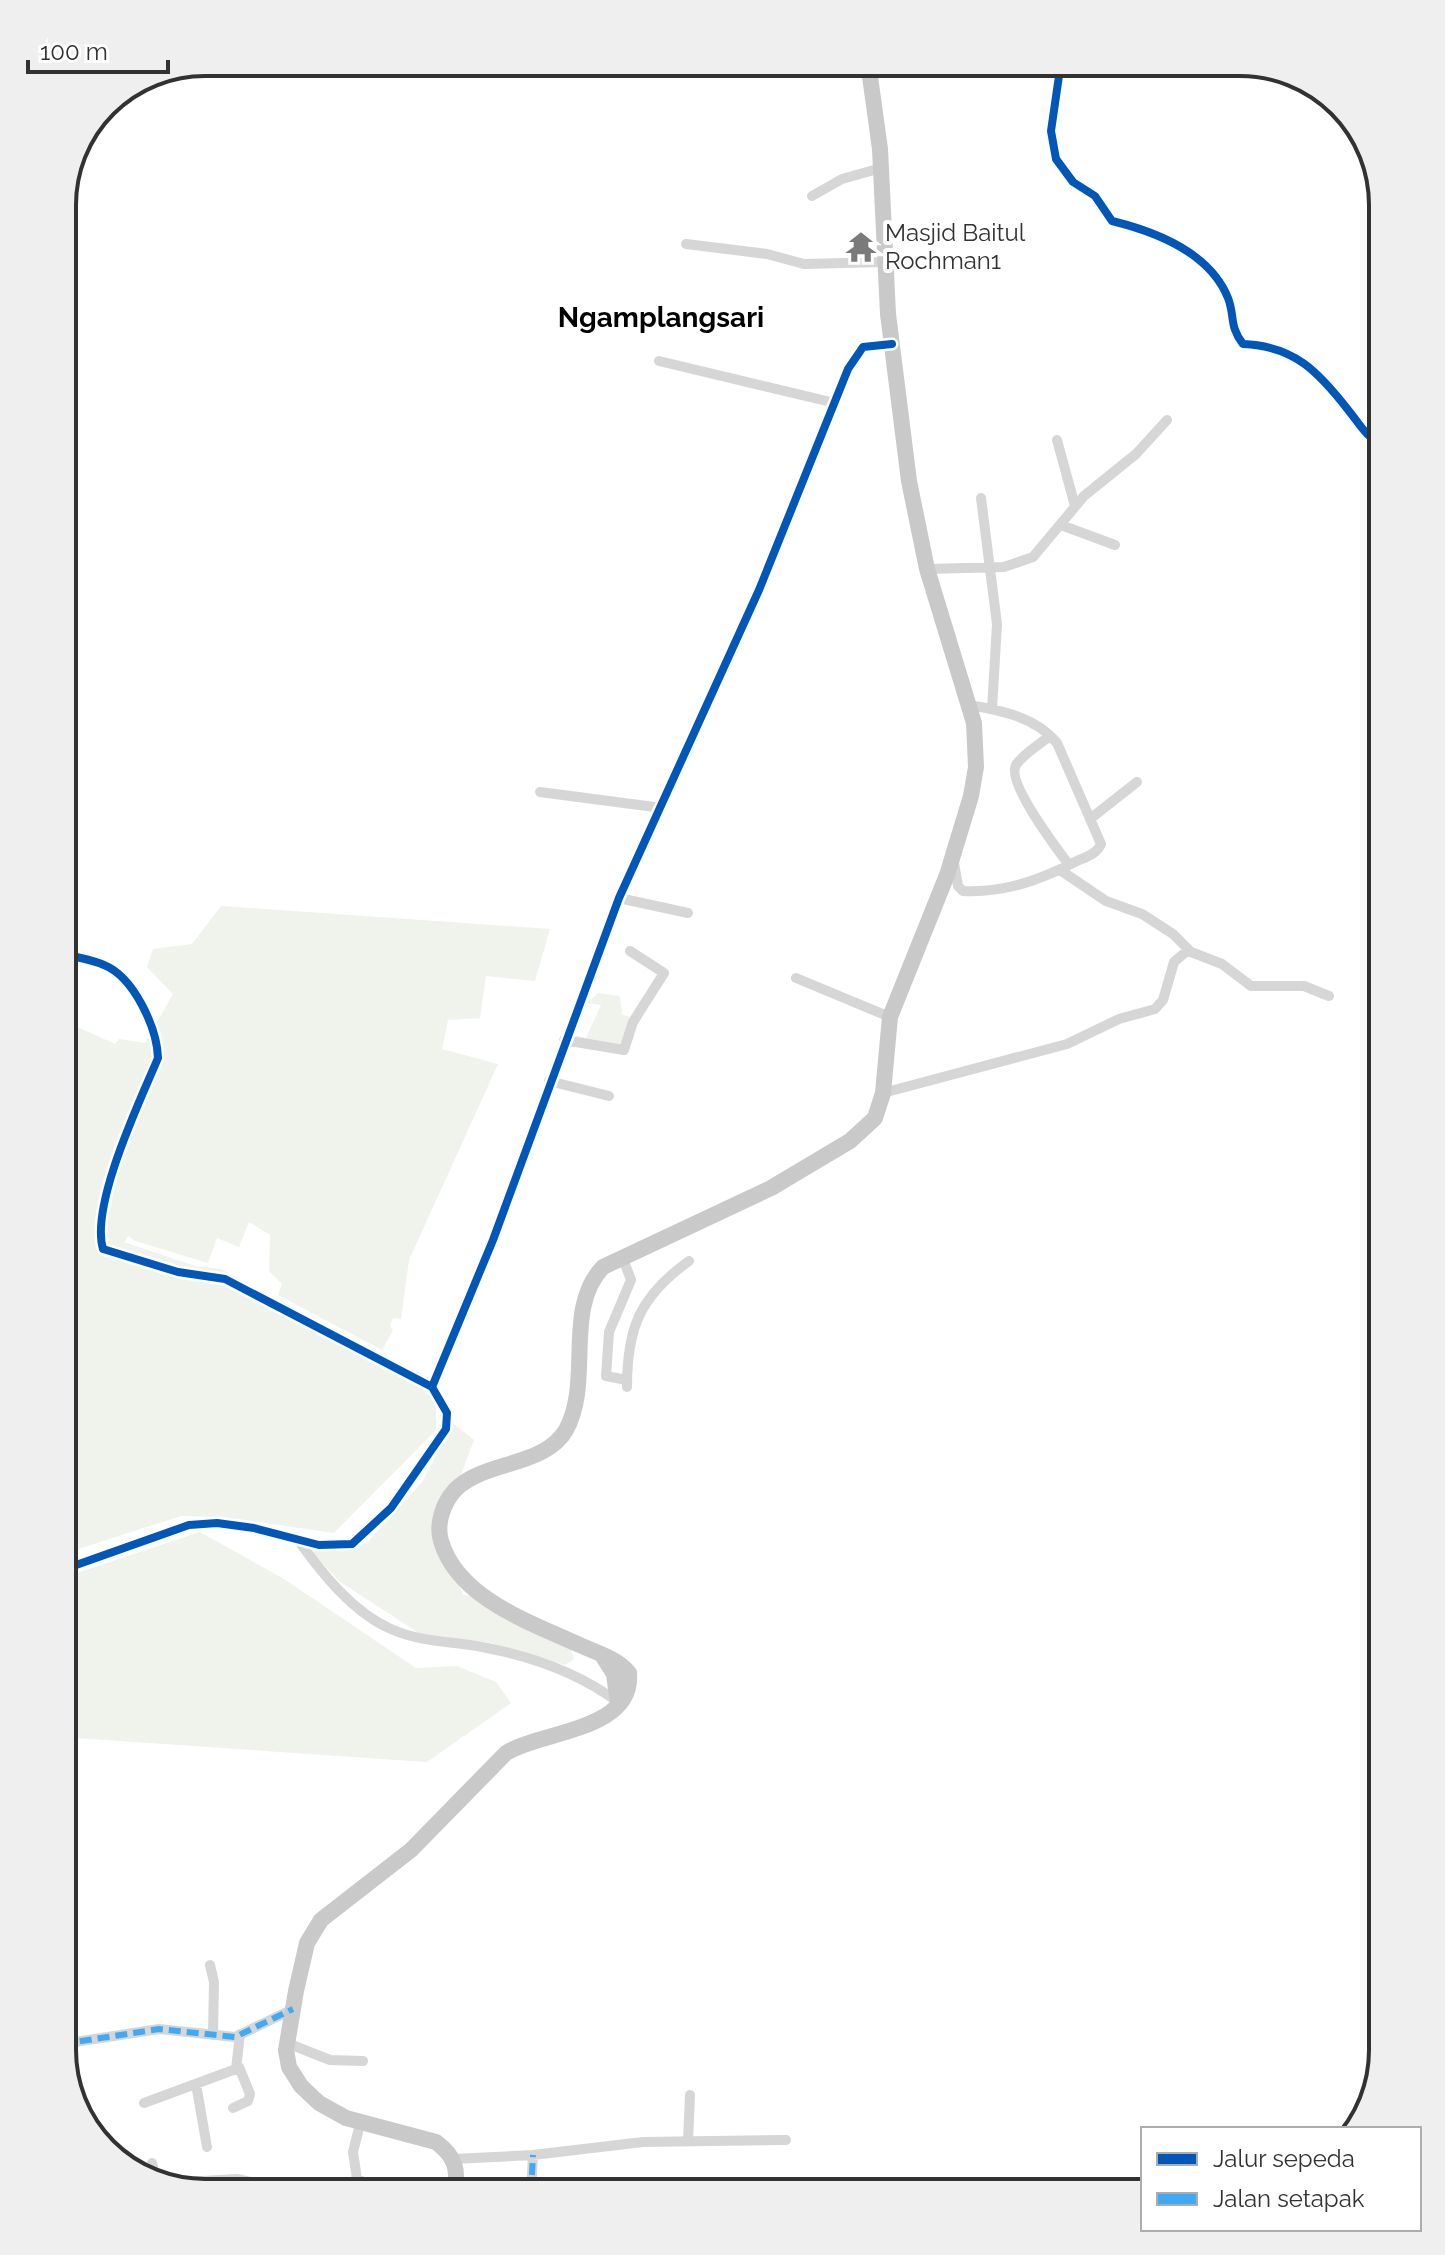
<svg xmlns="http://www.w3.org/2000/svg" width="1445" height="2255" viewBox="0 0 1445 2255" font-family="Raleway,sans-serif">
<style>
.green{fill:#f0f2ec}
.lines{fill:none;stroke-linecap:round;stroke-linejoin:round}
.minor{stroke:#d6d6d6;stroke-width:10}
.primary{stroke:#c9c9c9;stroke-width:16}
.quiet{stroke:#3fa9f5;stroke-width:6;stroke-dasharray:12 6;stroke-linecap:butt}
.cycleway-casing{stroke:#fff;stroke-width:13}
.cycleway{stroke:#0057b8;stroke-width:8}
.labels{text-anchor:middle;stroke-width:8;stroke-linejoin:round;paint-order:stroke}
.poi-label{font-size:24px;fill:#323232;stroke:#fff;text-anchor:start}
.quarter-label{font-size:28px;font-weight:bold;fill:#000;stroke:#fff}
.rim{fill:none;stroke:#323232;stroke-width:4}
</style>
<rect width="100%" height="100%" fill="#fff"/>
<!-- green -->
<path class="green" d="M221 906 550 929 535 981 486 976 480 1018 448 1020 442 1049 498 1064 409 1260 401 1319 393 1318 390 1326 393 1330 382 1350 278 1295 282 1284 269 1271 270 1235 249 1222 239 1247 217 1238 208 1263 135 1241 128 1236 124 1242 195 1266 221 1269 425 1378 424 1390 436 1403V1430L334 1533 223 1517 181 1516 66 1553 62 1552V1020L115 1044 119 1039 145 1043 173 994 147 967 153 949 192 944Z
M598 993 620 996 622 1014 633 1018 623 1048 567 1039 570 1034 586 1038 601 1005 587 1003Z
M453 1423 474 1440 439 1533 463 1595 489 1598 569 1644 574 1659 565 1665 492 1643 420 1634 339 1581 311 1551 346 1550 368 1542 422 1482Z
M200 1532 284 1579 416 1668 457 1666 496 1682 511 1703 427 1762 62 1737V1578Z"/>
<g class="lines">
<!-- minor -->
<path class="minor" d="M1061 62 1051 131 1056 159 1073 182 1095 196 1112 221C1157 232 1210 253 1228 298 1235 316 1229 326 1243 344 1294 346 1318 371 1349 411 1361 426 1365 436 1383 445
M812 196 842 179 881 168
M686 244 767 254 804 264 884 262
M659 361 835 403
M1057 440 1075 506
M981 498 997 624 992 709
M1061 525 1115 545
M927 569 1004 567 1033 557 1084 496 1136 454 1167 420
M1050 736C1040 744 1024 753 1016 765 1006 782 1058 850 1069 865
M540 792 662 808
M1090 819 1137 782
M954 863 958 886 963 891C1005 893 1040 880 1077 861 1086 857 1097 854 1101 844L1057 743C1036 717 1000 710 969 705
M1060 870 1106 901 1142 914 1173 934 1191 952 1222 964 1251 986H1304L1329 996
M619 898 688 913
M62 900 66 889 62 881
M62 953C76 958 91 959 104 965 134 977 157 1028 158 1058 140 1101 90 1205 103 1249L178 1272 225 1279 432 1387
M796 978 890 1017
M564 1040 624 1050 633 1022 664 973 630 951
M549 1081 609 1096
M883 1093 1067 1044 1119 1019 1155 1009 1163 1000 1174 962 1188 950
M622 1256 631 1280 609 1332 606 1376 627 1380
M627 1387C627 1328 640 1296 689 1261
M298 1540C322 1573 352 1612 391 1629 422 1643 454 1641 487 1648 534 1657 580 1674 618 1702
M62 1570 189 1525 217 1523 254 1528 319 1545 352 1544 391 1508 446 1429 447 1413 432 1387 493 1240 619 898 759 590 848 369 863 347 892 344
M210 1965 214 1982 213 2035
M287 2043 330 2060 363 2061
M62 2044 159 2029 235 2037 293 2009
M196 2084 207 2147
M144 2103 236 2069 240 2034
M75 2104H76
M233 2108 248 2101 250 2094 239 2067
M360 2124 353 2152 357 2179 389 2193
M688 2141 690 2095
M453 2159 533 2155 643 2142 786 2140
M152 2163 156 2179
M168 2183 237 2179 302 2193
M333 2193 357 2179
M531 2193 533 2155"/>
<!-- primary -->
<path class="primary" d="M602 1655 614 1674 618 1702
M453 2193C460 2171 455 2156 436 2142L346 2118 319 2103 301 2086 289 2067 286 2050 296 1991 307 1943 321 1920 411 1850 506 1753C541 1731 634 1731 629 1673 618 1659 598 1653 582 1646 532 1623 458 1599 441 1541 436 1524 443 1503 455 1490 482 1461 545 1467 566 1430 593 1381 563 1309 603 1267L771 1188 850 1141 875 1118 883 1093 890 1017 947 875 971 796 976 767 974 723 927 569 909 481 888 314 880 149 868 62"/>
<!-- quiet -->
<path class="quiet" d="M62 2044 159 2029 235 2037 293 2009
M531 2193 533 2155"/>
<defs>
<path id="cycleway" d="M1061 62 1051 131 1056 159 1073 182 1095 196 1112 221C1157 232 1210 253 1228 298 1235 316 1229 326 1243 344 1294 346 1318 371 1349 411 1361 426 1365 436 1383 445
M62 953C76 958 91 959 104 965 134 977 157 1028 158 1058 140 1101 90 1205 103 1249L178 1272 225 1279 432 1387
M62 1570 189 1525 217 1523 254 1528 319 1545 352 1544 391 1508 446 1429 447 1413 432 1387 493 1240 619 898 759 590 848 369 863 347 892 344"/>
</defs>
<!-- cycleway casing -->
<use href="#cycleway" class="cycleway-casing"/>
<!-- cycleway -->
<use href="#cycleway" class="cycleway"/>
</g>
<!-- icons -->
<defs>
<symbol id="temple-bare" viewBox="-9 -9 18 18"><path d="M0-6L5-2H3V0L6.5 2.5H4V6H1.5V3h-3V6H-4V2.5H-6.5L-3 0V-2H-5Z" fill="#7a7a7a" stroke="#fff" stroke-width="2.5" paint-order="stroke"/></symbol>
</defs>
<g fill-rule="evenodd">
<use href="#temple-bare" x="839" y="225" width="44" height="44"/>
</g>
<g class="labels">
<!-- poi labels -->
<g class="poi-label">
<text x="885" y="241">Masjid Baitul<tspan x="885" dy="28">Rochman1</tspan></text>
</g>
<!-- quarter labels -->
<g class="quarter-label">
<text x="661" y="327">Ngamplangsari</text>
</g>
</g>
<!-- crop -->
<path d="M0 0H1445V2255H0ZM205 76H1240A129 129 0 0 1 1369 205V2050A129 129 0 0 1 1240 2179H205A129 129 0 0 1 76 2050V205A129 129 0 0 1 205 76Z" fill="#efefef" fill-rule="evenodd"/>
<path class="rim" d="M205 76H1240A129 129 0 0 1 1369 205V2050A129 129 0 0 1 1240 2179H205A129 129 0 0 1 76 2050V205A129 129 0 0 1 205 76Z"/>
<!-- legend -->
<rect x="1141" y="2127" width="280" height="104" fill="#ffffff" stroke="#adadad" stroke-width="2"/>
<rect x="1157" y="2153" width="40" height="12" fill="#0057b8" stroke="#adadad" stroke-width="2"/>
<text x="1213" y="2167" font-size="24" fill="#323232">Jalur sepeda</text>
<rect x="1157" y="2193" width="40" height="12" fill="#3fa9f5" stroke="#adadad" stroke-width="2"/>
<text x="1213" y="2207" font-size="24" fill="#323232">Jalan setapak</text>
<!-- scale -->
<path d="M28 60v12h140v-12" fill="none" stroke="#323232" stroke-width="4"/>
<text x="40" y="60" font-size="24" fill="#323232" stroke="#ffffff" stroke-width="6" paint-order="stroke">100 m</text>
</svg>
